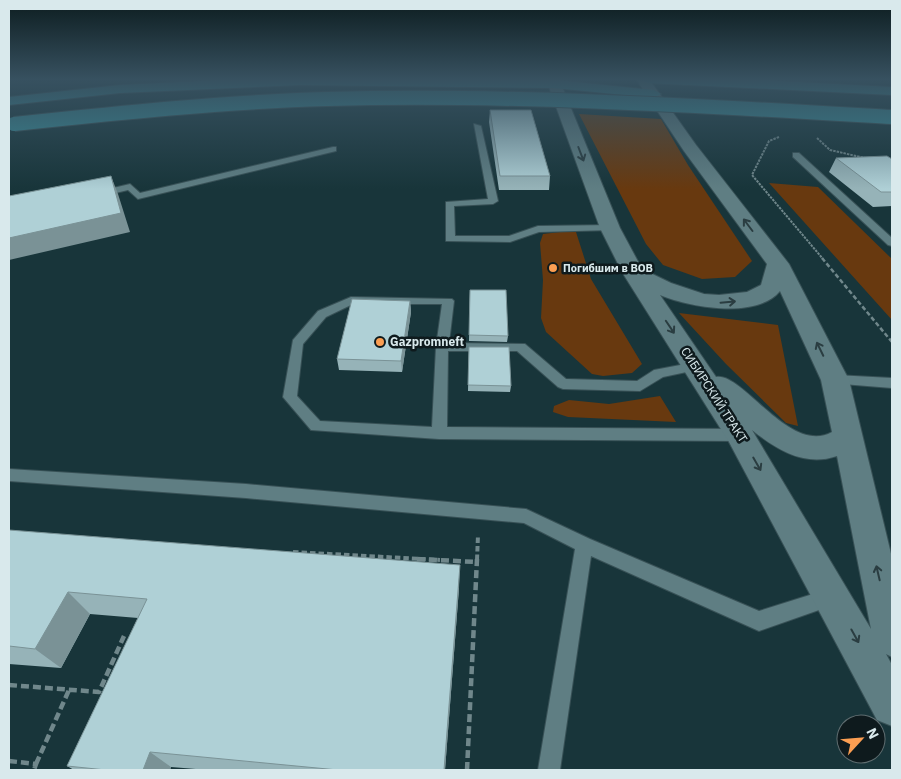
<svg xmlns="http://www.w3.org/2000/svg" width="901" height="779" viewBox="0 0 901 779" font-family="'IBM Plex Sans',sans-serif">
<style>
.green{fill:#68390f}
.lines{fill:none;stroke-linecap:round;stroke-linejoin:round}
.lane-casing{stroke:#385156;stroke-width:2}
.secondary-casing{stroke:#385156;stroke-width:2}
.primary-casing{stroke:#385156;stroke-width:2}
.path-far3{stroke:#70878b;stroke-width:2;stroke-dasharray:2.5 1;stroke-linecap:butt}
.path-far2{stroke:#70878b;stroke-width:2.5;stroke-dasharray:4.5 2.5;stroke-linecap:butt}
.path-far1{stroke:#70878b;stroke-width:4;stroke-dasharray:5.5 3;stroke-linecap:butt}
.path{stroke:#70878b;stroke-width:4.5;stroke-dasharray:8 4;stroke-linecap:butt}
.lane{fill:#5f7e83;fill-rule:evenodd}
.secondary{fill:#5f7e83;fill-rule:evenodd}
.primary{fill:#3a8e9a;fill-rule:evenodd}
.primary-bridge-casing{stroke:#385156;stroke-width:16;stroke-linecap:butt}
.primary-bridge{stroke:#3a8e9a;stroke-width:14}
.wall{fill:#96b3b8}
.shaded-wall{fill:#7a9296}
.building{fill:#afd0d6;stroke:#7a9296}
.oneway{stroke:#2a3d41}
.poi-dot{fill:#fb9e52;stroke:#0e1a1d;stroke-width:2}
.labels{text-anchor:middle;stroke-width:5;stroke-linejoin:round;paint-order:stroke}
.far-poi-label{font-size:11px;font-weight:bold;fill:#d9e9ec;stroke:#0e1a1d;text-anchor:start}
.poi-label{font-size:12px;font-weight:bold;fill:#d9e9ec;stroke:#0e1a1d;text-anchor:start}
.street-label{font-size:12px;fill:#d9e9ec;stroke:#0e1a1d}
</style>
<rect width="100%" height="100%" fill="#18353a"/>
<!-- green -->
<path class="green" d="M579 114 661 119 688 165 752 261 735 277 702 279 663 265 646 244Z
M769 183 818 187 892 259V320Z
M560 232H576L591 279 642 364 632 373 603 376 592 374 546 332 541 318 543 280 540 243 543 234Z
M679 313 778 325 798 426 786 423 726 364Z
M660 396 676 422 568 417 553 412 554 406 569 400 609 404Z"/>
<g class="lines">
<defs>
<path id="lane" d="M474 124 481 126 498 201 493 204 454 206 455 236H509L538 226 610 225 615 228 613 230 539 232 510 242 446 241V202L488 199Z
M333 147H336V151L138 199 128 190 99 197 94 194 96 192 130 184 140 193Z
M793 153H799L892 238V246L888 245 793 157Z
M351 297 452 299 454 301 449 343 525 344 566 379 637 381 654 370 696 362 701 363 703 366 701 369 696 370 663 377 640 391 563 389 558 387 517 351H448L447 427 740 429 745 431 747 435 745 439 740 441 439 439 311 430 283 397 293 340 318 311ZM353 304H442L436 347 432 427 320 421 297 396 303 344 326 317Z
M835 375 892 378V388L830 383 828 380 830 377Z
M9 469 246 484 526 509 590 539 759 611 832 588 839 591 841 597 839 603 759 631 591 556 560 770H538L575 549 524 523 246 498 9 481Z"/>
<path id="secondary" d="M546 79H559L620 228 642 269 671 283 704 294 719 295 747 292 761 285 767 264 684 151 636 79H649L696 145 789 264 849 380 892 558V657L886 654 892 665V726L877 720 729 442 622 272 600 228ZM780 291 821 380 832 432C790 456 742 371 716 377L660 295C689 307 756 320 780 291ZM752 430C777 450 805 467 837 456L871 629Z"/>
<path id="primary" d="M248 79 554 80 654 90 661 94 654 98 554 88 300 85 120 93 9 105V97L120 85Z
M642 79H736L892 87V95L648 83Z"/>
</defs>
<!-- lane casing -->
<use href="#lane" class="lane-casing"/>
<!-- secondary casing -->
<use href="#secondary" class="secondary-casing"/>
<!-- primary casing -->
<use href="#primary" class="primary-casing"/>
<!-- path-far3 -->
<path class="path-far3" d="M779 137 769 141 752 175 823 259
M817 138 830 150 865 158"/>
<!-- path-far2 -->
<path class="path-far2" d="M822 258 892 342"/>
<!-- path-far1 -->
<path class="path-far1" d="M293 552 440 560
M477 560 478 535"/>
<!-- path -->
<path class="path" d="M417 559 477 562
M9 685 99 692 124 636
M9 761 36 764 34 770
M36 764 69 690
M467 770 477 559"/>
<!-- lane -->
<use href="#lane" class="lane"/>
<!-- secondary -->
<use href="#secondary" class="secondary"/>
<!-- primary -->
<use href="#primary" class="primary"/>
<defs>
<path id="primary-bridge" d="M14 124C118 113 222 102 327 99 515 94 704 106 892 117"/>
</defs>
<!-- primary-bridge casing -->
<use href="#primary-bridge" class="primary-bridge-casing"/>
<!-- primary-bridge -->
<use href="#primary-bridge" class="primary-bridge"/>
</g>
<!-- wall -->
<path class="wall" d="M490 110 550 176 549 190H499L489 122Z
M836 158 892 159V206L873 207 829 172Z
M470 290 508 336 507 342 469 341Z
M410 301 411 312 402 372 339 370 337 359Z
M469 347 511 386 510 392 468 391Z
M9 530 459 588 445 770H208L171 767 170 770H74L67 766 138 618 90 614 61 668 9 664Z"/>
<!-- shaded-wall -->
<path class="shaded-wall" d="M111 176 118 194 130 232 9 260V238Z
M410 301 411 312 402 372 401 361Z
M460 565 459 588 445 770H444Z
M68 592 90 614 61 668 35 649Z
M150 752 171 767 170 770H143Z"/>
<!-- building -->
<path class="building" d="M490 110H531L550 176H500Z
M887 156 892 159V192H881L836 158Z
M111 176 121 213 9 238V196Z
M470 290H506L508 336 469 335Z
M352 299 410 301 401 361 337 359Z
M469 347H509L511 386 468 385Z
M9 530 460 565 444 770H338L150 752 143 770H106L67 766 147 599 68 592 35 649 9 646Z"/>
<!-- one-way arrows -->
<defs><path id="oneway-shaft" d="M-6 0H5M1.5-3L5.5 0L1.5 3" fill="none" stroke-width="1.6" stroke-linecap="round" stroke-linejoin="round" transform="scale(1.25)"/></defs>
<g class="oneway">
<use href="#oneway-shaft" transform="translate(581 154) rotate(69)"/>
<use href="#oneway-shaft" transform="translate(748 225) rotate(-127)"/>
<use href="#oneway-shaft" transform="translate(728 302) rotate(-5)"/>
<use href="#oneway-shaft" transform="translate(670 327) rotate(56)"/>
<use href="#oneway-shaft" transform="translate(820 349) rotate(-116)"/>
<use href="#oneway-shaft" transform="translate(757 464) rotate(60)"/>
<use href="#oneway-shaft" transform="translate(878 573) rotate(-103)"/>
<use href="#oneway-shaft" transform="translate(855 636) rotate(61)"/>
</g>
<!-- sky -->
<linearGradient id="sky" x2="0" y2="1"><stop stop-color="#0d1d20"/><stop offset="0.42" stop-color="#375160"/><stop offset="1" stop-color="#375160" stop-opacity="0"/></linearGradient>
<rect width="901" height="189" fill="url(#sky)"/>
<!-- markers -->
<g class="poi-dot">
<circle cx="553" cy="268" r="5"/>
<circle cx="380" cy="342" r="5"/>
</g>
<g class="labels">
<!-- far-poi labels -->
<g class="far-poi-label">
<text x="563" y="272">Погибшим в ВОВ</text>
</g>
<!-- poi labels -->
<g class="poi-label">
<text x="390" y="346">Gazpromneft</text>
</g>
<!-- street labels -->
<g class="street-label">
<text transform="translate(714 395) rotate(57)" y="4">СИБИРСКИЙ ТРАКТ</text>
</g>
</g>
<!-- border -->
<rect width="901" height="779" fill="none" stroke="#d9e9ec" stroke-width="20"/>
<!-- north arrow -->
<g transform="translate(861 739) rotate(64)"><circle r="24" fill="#0e1a1d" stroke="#5f6d70"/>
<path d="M0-4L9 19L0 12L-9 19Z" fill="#fb9e52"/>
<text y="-8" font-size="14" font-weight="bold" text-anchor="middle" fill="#d9e9ec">N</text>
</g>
</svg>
